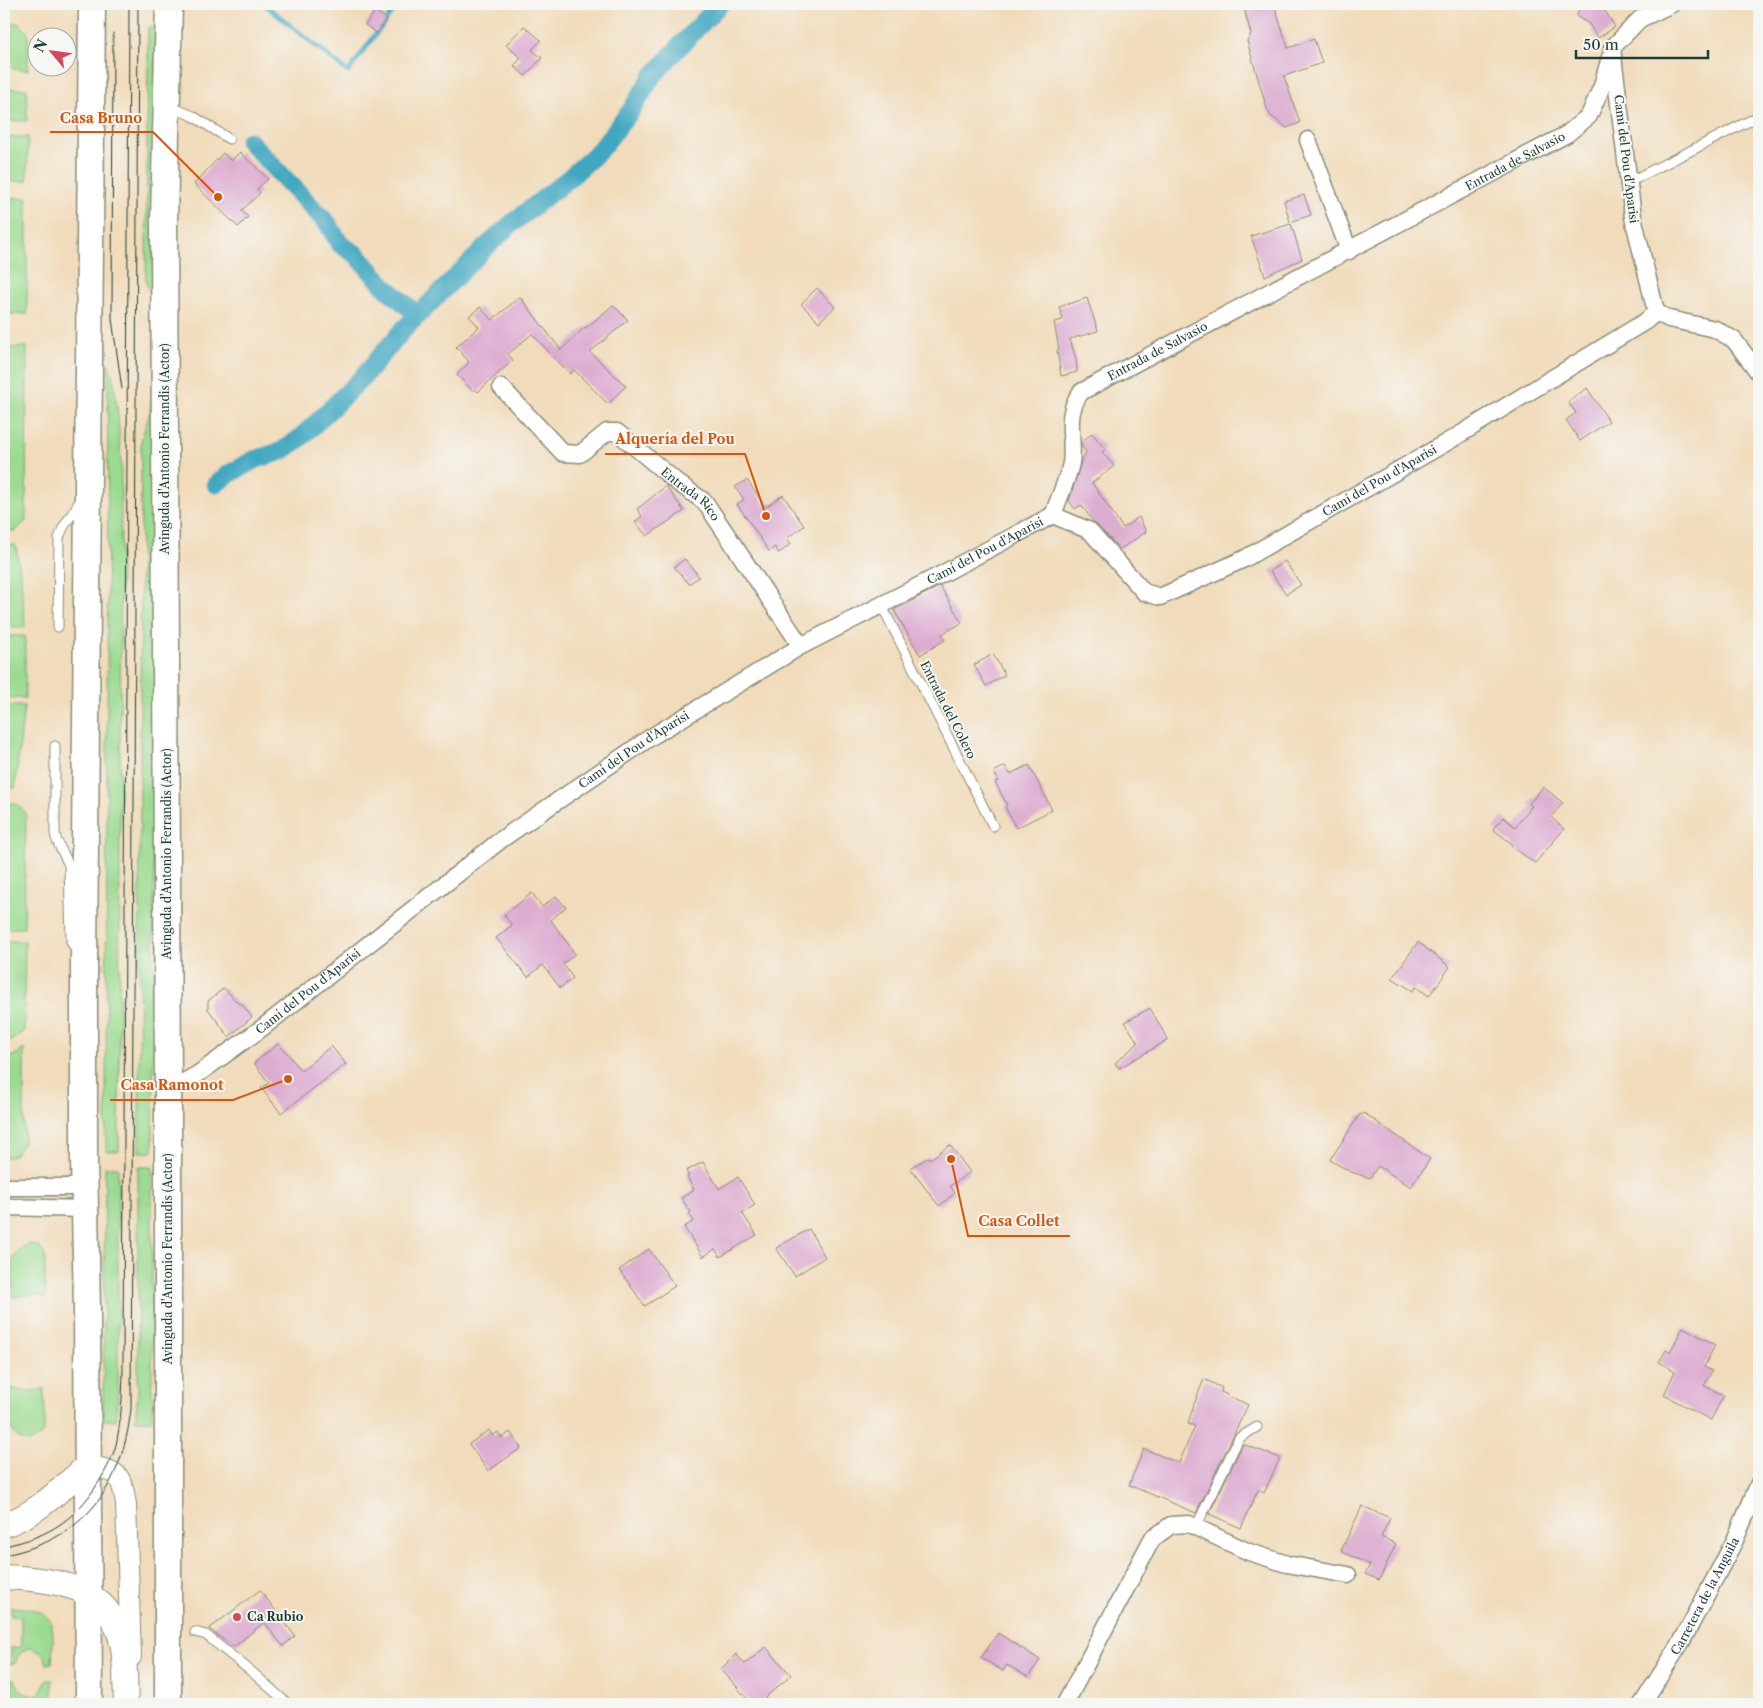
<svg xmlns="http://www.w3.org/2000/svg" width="1763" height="1708" viewBox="0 0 1763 1708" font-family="'Libre Caslon Text',serif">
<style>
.green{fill:#9bdb90;stroke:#5d8c62}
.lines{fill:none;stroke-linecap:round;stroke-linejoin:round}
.stream{stroke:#41a7c1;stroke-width:5}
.canal{stroke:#41a7c1;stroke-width:19}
.building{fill:#ddacd1}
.service-casing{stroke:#888c77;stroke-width:11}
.minor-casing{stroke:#888c77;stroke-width:19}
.tertiary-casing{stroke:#888c77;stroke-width:22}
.secondary-casing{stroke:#888c77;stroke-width:26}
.primary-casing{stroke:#888c77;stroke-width:29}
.service{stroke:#fff;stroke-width:9}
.minor{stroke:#fff;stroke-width:16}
.tertiary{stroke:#fff;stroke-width:20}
.secondary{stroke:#fff;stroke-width:24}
.primary{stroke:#fff;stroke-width:26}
.tram{stroke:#1f3d34;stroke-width:1}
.poi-dot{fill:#d1495b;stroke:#f6f6f2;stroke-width:2}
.labels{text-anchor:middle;stroke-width:4;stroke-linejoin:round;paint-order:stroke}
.street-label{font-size:12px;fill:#1f3d34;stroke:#f6f6f2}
.poi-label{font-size:12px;font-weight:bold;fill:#1f3d34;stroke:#f6f6f2;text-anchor:start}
.leader{fill:none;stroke:#d45610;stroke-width:2}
.callout-dot{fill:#d45610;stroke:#f6f6f2;stroke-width:2}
.callout-label{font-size:14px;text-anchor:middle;font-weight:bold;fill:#d45610;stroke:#f6f6f2;stroke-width:4;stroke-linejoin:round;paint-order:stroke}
</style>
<rect width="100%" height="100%" fill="#f6f6f2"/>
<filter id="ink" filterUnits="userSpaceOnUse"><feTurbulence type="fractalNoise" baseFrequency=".02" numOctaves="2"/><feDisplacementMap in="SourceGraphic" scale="10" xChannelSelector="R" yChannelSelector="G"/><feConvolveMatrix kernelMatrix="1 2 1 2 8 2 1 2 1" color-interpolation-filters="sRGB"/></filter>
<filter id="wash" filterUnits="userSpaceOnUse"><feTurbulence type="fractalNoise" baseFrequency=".0096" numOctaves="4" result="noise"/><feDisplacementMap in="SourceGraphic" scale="20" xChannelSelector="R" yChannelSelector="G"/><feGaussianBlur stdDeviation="1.12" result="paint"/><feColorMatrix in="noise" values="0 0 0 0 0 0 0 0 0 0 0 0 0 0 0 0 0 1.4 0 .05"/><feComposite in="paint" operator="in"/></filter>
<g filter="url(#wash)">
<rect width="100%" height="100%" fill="#f1dbba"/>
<!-- green -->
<path class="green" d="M11 22 20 24 28 33V70L14 69 4 63V26Z
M148 27H157L152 297 146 282Z
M27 89V121H4V89Z
M4 137H28L27 181H4Z
M4 198H27V314H4Z
M27 347 26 521 16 531H4V348Z
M108 363C117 376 120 447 121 466L119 1151H106Z
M156 400 153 1152H139L141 441 150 412 151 401Z
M4 545H16L21 578 25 627H4Z
M4 636H25V698H4Z
M4 706H24L15 788H4Z
M4 803H15L26 813 24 928H4Z
M4 941H25L24 1031 4 1046Z
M24 1049V1142L16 1154 4 1158V1062Z
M105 1167H118V1385L116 1420H103Z
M138 1167H152V1420H135L138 1393Z
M30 1244C38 1246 42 1249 45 1256V1298C33 1293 25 1294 13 1298 13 1276 5 1252 30 1244Z
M12 1388C24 1392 32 1393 44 1388 44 1399 47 1421 43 1431 42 1436 37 1439 32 1441 24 1444 13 1436 11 1427 9 1417 12 1399 12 1388Z
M11 1607C57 1609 54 1622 52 1663L47 1664C45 1654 41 1651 32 1647 22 1650 19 1653 15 1663L11 1664V1648L21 1647V1617L11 1616Z
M11 1679H15C19 1692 25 1697 39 1694L47 1680H52L53 1704H22V1697H12Z"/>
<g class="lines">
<!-- stream -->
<path class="stream" d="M264 4 348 72 398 4"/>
<!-- canal -->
<path class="canal" d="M249 141 328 224 340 244 357 255 384 286 418 315
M216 484 227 475 254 460 282 451 299 439 318 421 363 377 402 331 483 250 511 224 567 180 597 153 630 112 652 77 679 47 720 4"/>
</g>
<g id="blocks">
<!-- building -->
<path class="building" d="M1243 4H1274L1288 48 1314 39 1322 63 1284 76 1300 123 1287 128 1271 116 1267 109 1247 41 1251 34Z
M1582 4H1601L1615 27 1598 38 1589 24 1576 16Z
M375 11 387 19 377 33 365 25Z
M524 26 541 40 532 50 542 58 525 76 514 66 521 58 506 45Z
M240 152 268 179 257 189 260 193 241 211 248 217 238 227 194 184 223 153 231 161Z
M1304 195 1311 215 1290 222 1284 201Z
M1291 224 1302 259 1265 276 1251 236Z
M817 288 835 307 819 322 801 304Z
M520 297 561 350 585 327 586 328 613 305 628 320 590 352 626 386 608 404 574 370 570 374 532 334 508 354 513 360 478 392 475 389 473 391 457 375 469 362 456 347 479 327 469 316 480 307 492 320Z
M1087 298 1098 331 1070 339 1076 359 1077 372 1061 376 1057 350 1059 349 1054 322 1063 320 1059 307Z
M1587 388 1609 421 1580 441 1566 420 1576 413 1568 402Z
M1092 433 1105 449 1102 452 1114 466 1092 483 1123 528 1139 517 1146 532 1120 549 1093 521 1081 505 1075 509 1069 501 1081 462 1086 452 1082 447V442Z
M747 480 766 507 783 495 804 526 787 538 791 544 779 553 775 547 769 551 737 504 744 499 735 487Z
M666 486 684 511 647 536 635 522 642 516 637 509Z
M685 559 699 577 689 584 674 567Z
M1285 561 1301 585 1286 594 1270 571Z
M940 586 962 623 942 634 945 640 920 655 894 610Z
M993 654 1005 675 986 686 974 665Z
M1029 765 1052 810 1016 828 1005 807 1007 805 995 782 998 781 994 772 1005 766 1010 774Z
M1543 787 1563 803 1551 817 1564 829 1535 863 1511 846 1512 844 1493 829 1503 817 1515 827 1532 806 1529 804Z
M532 893 542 907 556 896 566 907 551 920 575 954 563 964 573 978 560 988 543 965 528 977 496 938 512 925 504 915Z
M1418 942 1450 967 1429 996 1416 987 1413 991 1392 978Z
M224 988 239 1004 241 1003 252 1017 229 1037 208 1009V1001Z
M1150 1008 1168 1040 1119 1068 1115 1063 1138 1043 1125 1022Z
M278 1044 288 1054 301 1071 331 1046 346 1064 281 1113 261 1088 269 1083 254 1063Z
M1364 1113 1430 1159 1411 1187 1378 1166 1370 1178 1351 1172 1330 1160 1360 1114 1362 1115Z
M950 1145 970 1172 950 1186 955 1193 939 1206 910 1168 929 1157 930 1159Z
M703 1162 719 1189 738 1177 755 1205 742 1213 757 1235 720 1257 715 1249 703 1257 684 1227 694 1221 689 1214 691 1212 681 1198 694 1190 687 1177 689 1176 686 1171Z
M809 1229 825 1257 795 1276 776 1248Z
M649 1249 675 1286 645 1306 619 1270Z
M1683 1327 1715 1345 1704 1367 1712 1371 1704 1386 1724 1395 1711 1420 1664 1395 1675 1371 1659 1362 1666 1350 1670 1352Z
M1204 1379 1222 1388 1221 1392 1248 1405 1196 1513 1129 1485 1144 1449 1179 1463 1195 1426 1188 1424 1194 1404Z
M489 1430 492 1436 498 1432 502 1438 510 1432 521 1448 488 1471 469 1444Z
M1243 1444 1280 1458 1264 1493 1258 1490 1241 1528 1209 1514Z
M1362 1506 1390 1518 1381 1537 1396 1544 1379 1580 1365 1574 1370 1565 1341 1551Z
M260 1590 295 1636 283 1646 264 1622 234 1647 209 1629Z
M998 1633 1040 1660 1028 1677 1007 1665 1003 1671 981 1658Z
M766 1647 791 1675 758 1704H752L721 1669 736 1654 745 1664Z"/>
</g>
</g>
<g filter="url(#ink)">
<use href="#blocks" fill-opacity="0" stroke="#888c77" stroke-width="1"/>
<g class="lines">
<defs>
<path id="service" d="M171 107 193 116 229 139
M1629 182 1759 116
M881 604 993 826
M58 627 59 538 63 528 80 501
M55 746V834L57 841 69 865 71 941 74 947
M1196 1527 1239 1438 1257 1427
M195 1632 206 1635 252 1672 288 1704"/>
<g id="minor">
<path d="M1308 140 1349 251"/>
<path d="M1656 312 1669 319 1715 329 1734 340 1759 373"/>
<path id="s1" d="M501 387 563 453 580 454 607 432H617L678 483 705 502 801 646"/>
<path id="s2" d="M1053 515C1058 500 1068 478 1071 463 1075 437 1063 417 1081 392L1567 134 1589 116 1602 86 1610 57"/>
<path id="s3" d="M168 1091 198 1074 262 1028 502 839 651 737 801 646 944 573 1053 515 1090 531 1144 592 1160 597 1244 559 1454 438 1646 321 1656 312 1633 217 1612 48 1640 19 1672 4"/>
<path d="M4 1187H84"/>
<path d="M4 1207 85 1209"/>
<path d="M1065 1704 1152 1539 1171 1525 1189 1524 1249 1552 1287 1564 1348 1575"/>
<path id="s4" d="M1642 1704 1682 1641 1735 1540 1759 1483"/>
</g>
<path id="tertiary" d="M87 1466C118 1470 121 1473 126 1504L131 1657"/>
<path id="secondary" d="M4 1525C37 1514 61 1489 87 1466
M4 1577C55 1580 109 1584 122 1643 126 1661 125 1685 126 1704"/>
<path id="primary" d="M89 1704 87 1310 84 1159V965L92 4
M168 1704V1091L164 221 169 4"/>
</defs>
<!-- service casing -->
<use href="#service" class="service-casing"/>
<!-- minor casing -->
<use href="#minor" class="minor-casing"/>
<!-- tertiary casing -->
<use href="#tertiary" class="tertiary-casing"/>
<!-- secondary casing -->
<use href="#secondary" class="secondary-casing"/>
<!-- primary casing -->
<use href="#primary" class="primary-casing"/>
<!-- service -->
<use href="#service" class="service"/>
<!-- minor -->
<use href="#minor" class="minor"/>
<!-- tertiary -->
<use href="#tertiary" class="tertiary"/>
<!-- secondary -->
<use href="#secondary" class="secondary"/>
<!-- primary -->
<use href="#primary" class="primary"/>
<!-- tram -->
<path class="tram" d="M113 33 112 319 122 389
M4 1546C51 1537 79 1517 103 1475 109 1464 115 1452 117 1440 122 1413 123 1387 123 1359L129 4
M4 1555C84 1540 122 1488 131 1409L138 4"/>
</g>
</g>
<!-- markers -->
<circle class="poi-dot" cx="237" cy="1617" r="5"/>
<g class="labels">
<!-- street labels -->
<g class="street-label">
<text transform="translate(1626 159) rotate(83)" y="4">Camí del Pou d'Aparisi</text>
<text dy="4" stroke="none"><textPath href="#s2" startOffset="620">Entrada de Salvasio</textPath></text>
<text dy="4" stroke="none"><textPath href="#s2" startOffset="215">Entrada de Salvasio</textPath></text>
<text transform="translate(165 449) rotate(-90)" y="4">Avinguda d'Antonio Ferrandis (Actor)</text>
<text dy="4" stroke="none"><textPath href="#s3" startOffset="1446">Camí del Pou d'Aparisi</textPath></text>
<text dy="4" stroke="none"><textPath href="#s1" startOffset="249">Entrada Rico</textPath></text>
<text dy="4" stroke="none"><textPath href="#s3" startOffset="982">Camí del Pou d'Aparisi</textPath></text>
<text transform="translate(948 710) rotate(63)" y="4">Entrada del Colero</text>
<text dy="4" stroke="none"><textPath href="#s3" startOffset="578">Camí del Pou d'Aparisi</textPath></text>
<text transform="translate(167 854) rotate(-90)" y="4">Avinguda d'Antonio Ferrandis (Actor)</text>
<text dy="4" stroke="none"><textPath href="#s3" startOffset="172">Camí del Pou d'Aparisi</textPath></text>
<text transform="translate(168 1259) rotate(-90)" y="4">Avinguda d'Antonio Ferrandis (Actor)</text>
<text dy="4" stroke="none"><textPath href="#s4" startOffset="125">Carretera de la Anguila</textPath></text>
</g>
<!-- poi labels -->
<g class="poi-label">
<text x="247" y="1621">Ca Rubio</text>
</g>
</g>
<!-- callouts -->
<path class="leader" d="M218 197L153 132H50M766 516L745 454H605M288 1079L233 1100H110M951 1159L968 1236H1070"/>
<g class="callout-dot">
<circle cx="218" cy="197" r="5"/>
<circle cx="766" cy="516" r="5"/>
<circle cx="288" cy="1079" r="5"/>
<circle cx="951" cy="1159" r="5"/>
</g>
<g class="callout-label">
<text x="101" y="123">Casa Bruno</text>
<text x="675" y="444">Alquería del Pou</text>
<text x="172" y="1090">Casa Ramonot</text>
<text x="1019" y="1226">Casa Collet</text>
</g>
<!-- margin -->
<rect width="1763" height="1708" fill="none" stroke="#f6f6f2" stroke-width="20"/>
<!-- north arrow -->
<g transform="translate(52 52) rotate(299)"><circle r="24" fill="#f6f6f2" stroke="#a0aca6"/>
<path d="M0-4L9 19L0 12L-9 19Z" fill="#d1495b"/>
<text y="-8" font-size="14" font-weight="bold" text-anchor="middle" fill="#1f3d34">N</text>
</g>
<!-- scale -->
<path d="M1576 50v8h132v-8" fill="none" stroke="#1f3d34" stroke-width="2.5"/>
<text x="1583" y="50" font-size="15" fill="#1f3d34" stroke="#f6f6f2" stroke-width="4" paint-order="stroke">50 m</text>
</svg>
